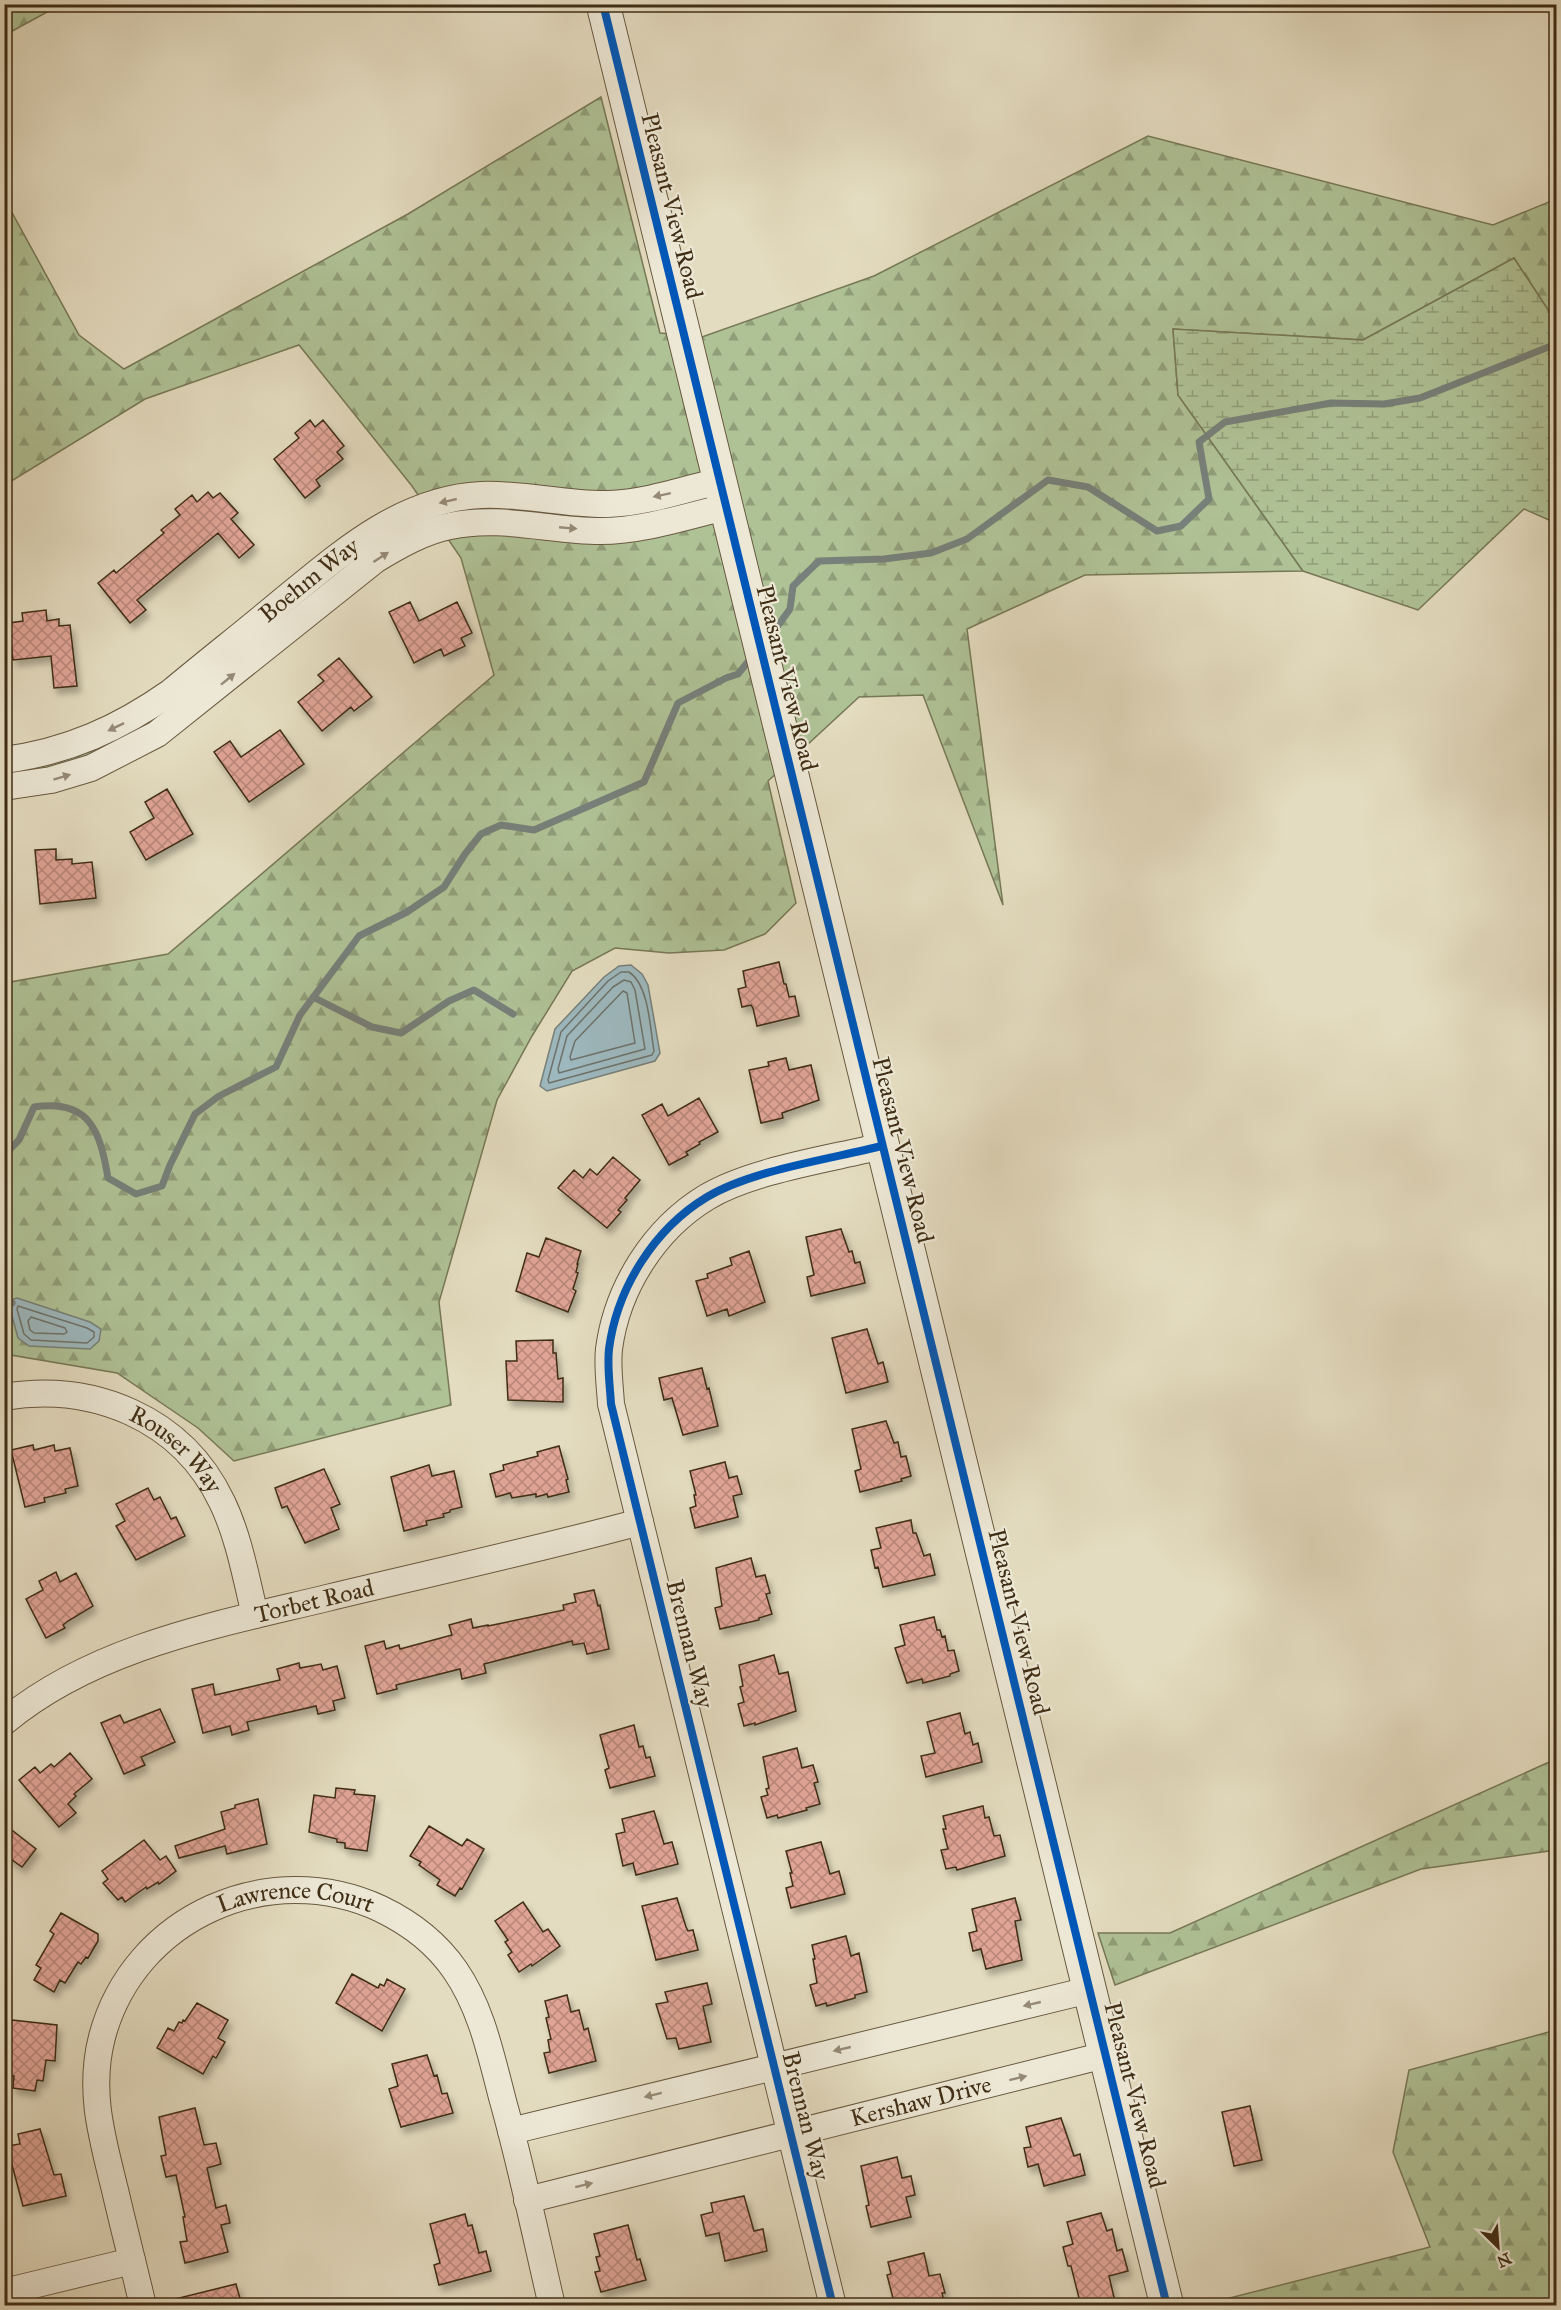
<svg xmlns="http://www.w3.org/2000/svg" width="1561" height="2310" viewBox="0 0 1561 2310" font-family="'IM FELL Great Primer',serif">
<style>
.grass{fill:url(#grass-tufts);stroke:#777856;stroke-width:1.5}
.forest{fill:url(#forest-firs);stroke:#777856;stroke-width:1.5}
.wetland{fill:url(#wetland-marsh);stroke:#777856;stroke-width:1.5}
.water{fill:#9db8be;stroke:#77807a;stroke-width:1.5}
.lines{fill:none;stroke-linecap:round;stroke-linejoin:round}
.shore{stroke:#6e726a;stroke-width:1.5}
.stream{stroke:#77807a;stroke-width:7}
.building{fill:url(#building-cross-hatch);stroke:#3f2d15;stroke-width:1.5;filter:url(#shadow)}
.minor-casing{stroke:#685940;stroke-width:28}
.tertiary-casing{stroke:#685940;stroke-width:35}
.minor{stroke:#ede8d6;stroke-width:26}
.tertiary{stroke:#ede8d6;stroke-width:33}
.cycleway-casing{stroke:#ede8d6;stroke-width:11}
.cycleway{stroke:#0057b8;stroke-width:8}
.oneway{fill:#968a76}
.labels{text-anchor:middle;stroke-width:4.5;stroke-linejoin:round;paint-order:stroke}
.street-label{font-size:24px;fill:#3f2d15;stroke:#ede8d6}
</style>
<defs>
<pattern id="grass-tufts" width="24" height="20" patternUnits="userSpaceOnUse" patternTransform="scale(1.5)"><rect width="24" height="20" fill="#afc296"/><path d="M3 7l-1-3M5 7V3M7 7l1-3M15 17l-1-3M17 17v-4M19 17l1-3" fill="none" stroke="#909e79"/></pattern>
<pattern id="forest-firs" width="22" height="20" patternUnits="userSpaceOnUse" patternTransform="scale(1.5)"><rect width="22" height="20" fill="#afc296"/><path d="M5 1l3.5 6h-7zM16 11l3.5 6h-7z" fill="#909e79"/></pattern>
<pattern id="wetland-marsh" width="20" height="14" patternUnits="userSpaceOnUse" patternTransform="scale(1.5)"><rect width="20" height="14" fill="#afc296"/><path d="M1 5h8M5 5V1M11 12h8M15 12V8" fill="none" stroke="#909e79"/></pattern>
<pattern id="building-cross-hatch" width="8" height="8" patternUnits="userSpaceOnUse" patternTransform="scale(1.5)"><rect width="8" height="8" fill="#e0a496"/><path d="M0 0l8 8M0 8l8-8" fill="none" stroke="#b78679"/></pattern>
<filter id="shadow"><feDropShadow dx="3.5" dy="6" stdDeviation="3" flood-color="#0004"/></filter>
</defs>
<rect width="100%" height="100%" fill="#e4dcc0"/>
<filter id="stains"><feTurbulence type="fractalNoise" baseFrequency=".00333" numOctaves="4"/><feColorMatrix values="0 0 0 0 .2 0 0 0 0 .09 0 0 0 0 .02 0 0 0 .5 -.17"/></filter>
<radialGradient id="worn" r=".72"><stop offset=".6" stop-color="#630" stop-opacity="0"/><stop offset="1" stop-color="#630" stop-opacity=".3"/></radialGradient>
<!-- grass -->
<path class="grass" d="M121 737 126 738 85 761 22 773 25 769Z"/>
<!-- forest -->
<path class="forest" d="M5 4H60V5L5 35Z
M601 97 660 333 702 337 874 276 1148 136 1493 225 1556 199V322L1514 258 1363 340 1173 329 1178 395 1303 571 1085 575 967 629 1003 905 923 695 859 697 768 781 796 903 765 934 724 950 669 953 615 948 572 971 532 1036 497 1100 439 1302 451 1405 234 1461 198 1428 117 1373 5 1354V983L168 954 494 675 461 558 412 486 299 345 145 399 5 485 4 198 79 335 124 369 408 214Z
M1556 1759V1850L1421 1869 1115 1985 1098 1933H1170Z
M1556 2030V2305H1202L1430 2247 1393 2152 1409 2070Z"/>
<!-- wetland -->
<path class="wetland" d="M1514 258 1556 322V523L1524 509 1418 610 1303 571 1178 395 1173 329 1363 340Z"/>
<!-- water -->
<path class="water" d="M631 965 642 974 648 985 660 1053 655 1061 547 1091 540 1086 555 1029 604 977 619 966Z
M17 1298 90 1322 101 1329 99 1341 90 1349 29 1346 18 1338 9 1305 10 1300Z"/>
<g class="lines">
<!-- shore -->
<path class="shore" d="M629 972C649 985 650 1028 654 1051L652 1055 549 1083 548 1080 561 1032 608 981 621 972Z
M624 980 631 982 635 990 645 1049 559 1073 558 1069 567 1036 613 987Z
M623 991 627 993 635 1043 571 1060 570 1057 575 1041Z
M18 1306 87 1328 94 1332V1337L87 1343 31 1340 24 1334 17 1309Z
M31 1317 65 1328 67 1332 64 1334 34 1333 30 1330 28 1321Z"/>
<!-- stream -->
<path class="stream" d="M769 638 790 609 793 586 819 561 884 559 931 553 967 539 1048 480 1088 487 1157 531 1181 526 1209 499 1199 442 1225 422 1331 403 1384 404 1420 398 1556 344
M313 997 372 1027 401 1033 449 1001 474 990 513 1014
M4 1155 19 1140 34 1107C90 1099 100 1131 108 1178L136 1194 162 1186 170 1165 195 1114 219 1096 276 1067 300 1015 359 936 407 912 444 887 465 854 481 834 501 825 534 830 644 782 678 703 726 678 738 674 752 657
M4 1293 12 1303"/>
</g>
<!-- building -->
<path class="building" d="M310 420 315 427 323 420 344 446 337 452 343 459 316 480 320 486 305 498 274 459 299 438 295 433Z
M208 492 213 498 220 493 238 513 231 519 254 545 239 558 218 533 137 600 146 610 130 623 98 583 114 570 116 573 164 533 161 530 180 515 175 509 192 495 197 502Z
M410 602 419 621 457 602 472 633 461 638 465 646 444 656 441 649 414 663 389 612Z
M46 610 47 621 59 619V626L70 625 77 686 54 688 51 656 13 660 9 623 23 621 22 613Z
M339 658 372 697 354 711 351 707 322 731 298 702 324 681 318 675Z
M280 730 304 764 249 802 214 752 230 741 241 757Z
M167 789 193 834 146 860 130 832 154 818 145 802Z
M56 849V860L72 859V864L92 862 96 898 40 904 35 850Z
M779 962 784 984H786L789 997 795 996 799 1016 757 1026 753 1008 751 1005 742 1007 738 989 746 987 743 971Z
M786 1058 789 1070 811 1065 819 1100 782 1113 783 1118 761 1123 749 1070 769 1066 768 1062Z
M699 1098 718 1132 699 1142 700 1144 686 1152 688 1155 669 1165 642 1115 662 1104 668 1116Z
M613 1157 640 1180 625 1198 627 1200 618 1210 621 1212 607 1228 558 1188 574 1170 583 1178 590 1169 597 1175Z
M841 1229 849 1252 852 1251 855 1263 860 1262 865 1283 811 1296 807 1277 814 1275 806 1237Z
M546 1238 581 1251 577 1264H578L576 1272 578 1273 573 1289 576 1291 568 1312 516 1291 527 1253 539 1257Z
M749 1251 765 1302 729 1316 727 1309 707 1316 696 1281 708 1278 707 1274 732 1265 730 1258Z
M867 1329 878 1364 883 1362 888 1382 846 1393 832 1338Z
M553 1340V1353H556L558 1379 563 1378V1402L508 1400 506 1361H517L516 1341Z
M702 1368 707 1389 709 1388 718 1426 683 1435 672 1398 664 1400 659 1378Z
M886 1421 894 1443 898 1442 901 1457 906 1456 911 1476 901 1479 902 1481 860 1492 855 1471 861 1469 852 1429Z
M33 1445 34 1450 54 1445 55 1451 70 1448 78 1486 65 1489 66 1493 44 1498 45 1502 25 1507 11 1450Z
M559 1446 568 1479 566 1480 569 1492 548 1497 547 1494 536 1497V1494L512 1498 510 1493 496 1497 490 1474 504 1470 503 1465 538 1456 537 1452Z
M725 1462 729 1478 737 1476 742 1494 733 1496 738 1517 695 1528 690 1508 696 1506 694 1495H696L690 1471Z
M429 1465 432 1476 454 1471 462 1507 450 1510V1512L443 1514 444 1517 426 1521 427 1525 404 1531 391 1477Z
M324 1469 340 1504 331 1508 339 1529 305 1543 287 1506 282 1508 275 1488Z
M148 1488 154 1500 160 1497 171 1519 176 1517 185 1536 136 1560 116 1526 125 1521 116 1504Z
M911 1520 913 1533H916L924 1556 930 1554 935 1575 883 1587 878 1567 875 1568 871 1550 881 1548 876 1528Z
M751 1558 756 1577 765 1575 770 1593 766 1594 772 1614 759 1618V1620L720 1629 715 1608 722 1606 716 1568Z
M56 1572 60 1582 76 1573 93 1606 68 1621 63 1625 65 1628 46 1638 26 1599 43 1590 39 1581Z
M594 1590 598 1606 600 1605 609 1649 587 1654 584 1643 573 1645 572 1641 484 1664 486 1673 462 1679 460 1669 396 1685 397 1689 377 1694 365 1646 384 1641 386 1649 399 1645 400 1649 452 1635 449 1625 471 1619 473 1628 488 1625V1626L564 1610 563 1605 576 1602 574 1594Z
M934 1617 937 1630H940L942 1637 945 1636 948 1651 954 1650 959 1671 950 1674V1676L923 1683 922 1679 907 1683 895 1648 905 1645 900 1625Z
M774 1655 779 1674 788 1672 796 1711 755 1725V1723L744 1726 738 1704 744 1702 740 1687 743 1686 739 1665Z
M299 1663 300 1668 321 1664 323 1670 337 1666 345 1698 333 1701 335 1710 318 1714 316 1706 247 1722 249 1730 232 1735 230 1726 203 1733 192 1689 213 1684 215 1695 280 1680 277 1669Z
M160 1709 175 1742 141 1757 145 1765 124 1774 101 1723 120 1715 124 1723Z
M960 1713 965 1734 970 1732 973 1745 978 1743 982 1762 926 1777 921 1756 935 1753 927 1722Z
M634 1725 639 1747 643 1746 646 1758 650 1757 655 1776 610 1788 605 1770 609 1768 600 1735Z
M797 1748 802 1768 813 1765 818 1782 814 1783 820 1804 806 1808 807 1810 778 1818 777 1815 767 1818 761 1797 768 1795 766 1789 769 1788 763 1757Z
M70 1753 92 1779 74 1794 76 1796 68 1804 76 1813 59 1827 19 1780 35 1767 40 1773 51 1764 54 1767Z
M336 1788 355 1790 354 1794 375 1796 367 1851 345 1848V1843L337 1842V1839L309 1832 314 1795 335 1798Z
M258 1799 267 1844 227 1854 225 1846 179 1858 175 1846 225 1829 221 1812 235 1808V1805Z
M983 1806 985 1818 989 1817 994 1836 1000 1835 1005 1856 957 1870 956 1867 946 1869 941 1850 948 1849 943 1829H946L943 1816Z
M654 1811 664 1844 672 1842 678 1864 636 1875 633 1863 623 1866 616 1834 625 1832 622 1819Z
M4 1824 36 1849 22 1867 4 1854Z
M429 1826 462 1846 467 1839 484 1849 462 1889 460 1888 455 1896 437 1885 440 1880 419 1865 421 1862 410 1856Z
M144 1840 160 1860 166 1856 176 1871 159 1884 158 1882 147 1889 146 1887 125 1902 122 1897 118 1900 103 1883 108 1879 102 1871Z
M821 1842 830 1874 839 1871 845 1894 791 1908 786 1888 793 1886 790 1873H792L786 1851Z
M677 1898 686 1927 688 1931 693 1930 698 1950 656 1960 642 1906Z
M1015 1898 1021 1920 1015 1921 1022 1960 986 1969 981 1949 973 1951 969 1933 977 1931 972 1909Z
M523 1902 543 1932 548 1929 560 1946 532 1966 531 1964 519 1972 508 1955 512 1952 505 1942 508 1940 495 1921Z
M61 1913 98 1934V1941L88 1958 86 1957 81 1964 78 1962 65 1983 60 1980 54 1992 34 1980 41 1968 36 1965 54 1934 50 1931Z
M846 1936 851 1956 859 1953 867 1992 855 1995V1998L827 2006 826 2003 816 2006 810 1985 817 1983 813 1959H815L812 1945Z
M352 1974 378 1988 380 1984 384 1986 387 1979 405 1989 382 2031 336 2003Z
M707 1983 712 2004 703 2006 711 2042 679 2049 676 2038 667 2039 656 2004 668 2002 665 1992Z
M567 1995 571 2012 579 2010 584 2030 588 2028 596 2061 549 2073 544 2053 550 2052 548 2040 551 2039 546 2018 549 2017 545 2001Z
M197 2003 228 2020 218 2038 225 2042 216 2058 213 2056 203 2074 157 2048 168 2028 174 2031 179 2022 182 2023 183 2020 185 2021Z
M12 2020 57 2025 55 2061 46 2060 43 2081 37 2080 35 2091 13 2088 14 2076H9L11 2052H8Z
M427 2055 434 2076 437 2075 442 2094 447 2093 453 2113 401 2127 389 2089 398 2086 392 2064Z
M1250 2106 1262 2160 1234 2166 1222 2112Z
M195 2108 204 2145 216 2143 221 2164 207 2168 216 2208 226 2205 230 2223 221 2225 228 2252 185 2263 180 2242 187 2241 183 2217H185L176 2175 166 2177 161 2156 166 2155 159 2117Z
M1061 2118 1074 2156 1080 2154 1085 2175 1044 2186 1038 2164 1028 2167 1024 2148 1031 2147 1026 2127Z
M40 2129 54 2175 61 2174 66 2196 23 2206 7 2146 20 2144 18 2134Z
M897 2157 902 2178 911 2176 915 2195 906 2197 911 2217 871 2227 866 2206 869 2205 861 2166Z
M744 2196 754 2231 763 2229 767 2251 725 2261 719 2233 706 2236 701 2215 713 2212 711 2203Z
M1101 2213 1107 2231 1112 2229 1117 2251 1122 2249 1128 2271 1109 2276 1116 2306H1081L1071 2266H1068L1063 2247 1073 2244 1067 2222Z
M465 2214 468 2226 472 2225 479 2253 486 2251 491 2271 439 2285 434 2265 440 2263 430 2224Z
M628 2225 637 2260 640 2259 646 2280 601 2292 595 2272 600 2271 596 2257 600 2256 594 2234Z
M924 2253 929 2276 940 2274 945 2293H942L945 2306H895L887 2275 891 2274 888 2262Z
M236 2284 242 2306H176L175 2299Z"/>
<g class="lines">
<defs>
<g id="minor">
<path id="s1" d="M4 760C67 752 120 728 171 692 207 662 244 633 280 603 339 555 400 499 481 495 523 493 566 505 608 504 645 503 683 490 719 481"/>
<path d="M4 787 51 780 91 768 157 734 375 560C398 546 424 531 450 526 500 515 550 531 600 531 641 531 685 517 725 507"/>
<path id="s2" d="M4 1397C93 1382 182 1418 222 1502 239 1537 246 1578 255 1615"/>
<path id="s3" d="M4 1722C94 1647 216 1625 327 1598 431 1573 536 1550 640 1522"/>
<path d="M511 2131 1089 1990"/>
<path id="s4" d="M527 2200 1105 2055"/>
<path d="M4 2292 132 2261"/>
<path id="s5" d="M143 2306C134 2267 124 2229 115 2190 102 2137 88 2091 102 2037 134 1916 270 1857 381 1909 410 1923 437 1944 455 1970 482 2009 491 2056 503 2101 522 2169 536 2237 552 2306"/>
<path d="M833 2306 611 1404C610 1386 607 1367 609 1349 617 1288 654 1229 707 1197 752 1170 830 1159 882 1146"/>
</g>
<path id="tertiary" d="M603 4 1167 2306"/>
</defs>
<!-- minor casing -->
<use href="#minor" class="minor-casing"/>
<!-- tertiary casing -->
<use href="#tertiary" class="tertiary-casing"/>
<!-- minor -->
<use href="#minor" class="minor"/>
<!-- tertiary -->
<use href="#tertiary" class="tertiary"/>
<defs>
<path id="cycleway" d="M603 4 1167 2306
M833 2306 611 1404C610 1386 607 1367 609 1349 617 1288 654 1229 707 1197 752 1170 830 1159 882 1146"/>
</defs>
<!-- cycleway casing -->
<use href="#cycleway" class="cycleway-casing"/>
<!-- cycleway -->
<use href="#cycleway" class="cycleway"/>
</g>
<!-- one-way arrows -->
<defs><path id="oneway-solid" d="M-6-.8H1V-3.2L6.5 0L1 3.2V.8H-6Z" transform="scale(1.5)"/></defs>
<g class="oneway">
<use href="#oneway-solid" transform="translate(662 495) rotate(168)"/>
<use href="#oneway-solid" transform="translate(448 501) rotate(167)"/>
<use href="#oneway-solid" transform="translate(568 528) rotate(5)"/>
<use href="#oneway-solid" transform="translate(381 557) rotate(-33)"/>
<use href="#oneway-solid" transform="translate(228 679) rotate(-39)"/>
<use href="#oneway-solid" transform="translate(116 727) rotate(154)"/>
<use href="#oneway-solid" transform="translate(62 777) rotate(-17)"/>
<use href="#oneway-solid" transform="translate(1032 2004) rotate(167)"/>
<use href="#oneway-solid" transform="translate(842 2049) rotate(167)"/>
<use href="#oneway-solid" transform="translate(1018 2078) rotate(-14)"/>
<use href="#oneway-solid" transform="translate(653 2095) rotate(166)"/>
<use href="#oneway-solid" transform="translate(584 2185) rotate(-14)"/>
</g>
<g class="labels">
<!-- street labels -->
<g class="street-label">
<text transform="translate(672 206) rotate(76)" y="8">Pleasant View Road</text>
<text dy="8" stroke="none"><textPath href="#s1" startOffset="360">Boehm Way</textPath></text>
<text transform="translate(787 678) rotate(76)" y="8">Pleasant View Road</text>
<text transform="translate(903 1150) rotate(76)" y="8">Pleasant View Road</text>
<text dy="8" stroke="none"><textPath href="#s2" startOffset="189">Rouser Way</textPath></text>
<text dy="8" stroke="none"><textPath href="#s3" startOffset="336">Torbet Road</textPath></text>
<text transform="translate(1019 1622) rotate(76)" y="8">Pleasant View Road</text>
<text transform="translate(690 1644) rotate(76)" y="8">Brennan Way</text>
<text dy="8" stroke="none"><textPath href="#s5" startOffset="536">Lawrence Court</textPath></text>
<text transform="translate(1135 2095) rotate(76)" y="8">Pleasant View Road</text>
<text dy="8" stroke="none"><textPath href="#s4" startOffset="406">Kershaw Drive</textPath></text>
<text transform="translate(806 2116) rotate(76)" y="8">Brennan Way</text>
</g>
</g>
<!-- margin -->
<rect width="1561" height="2310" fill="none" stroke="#e4dcc0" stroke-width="24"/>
<rect x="6" y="6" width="1549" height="2298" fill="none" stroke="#3f2d15" stroke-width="3"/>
<rect x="12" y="12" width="1537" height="2286" fill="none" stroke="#3f2d15" stroke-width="1.5"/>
<!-- north arrow -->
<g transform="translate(1498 2247) rotate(155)" stroke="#ede8d6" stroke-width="4.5" paint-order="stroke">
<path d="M0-4.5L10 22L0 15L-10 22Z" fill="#3f2d15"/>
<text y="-9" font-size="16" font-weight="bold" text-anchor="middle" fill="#3f2d15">N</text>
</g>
<rect width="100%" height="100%" filter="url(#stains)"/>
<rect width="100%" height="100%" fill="url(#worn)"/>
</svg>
